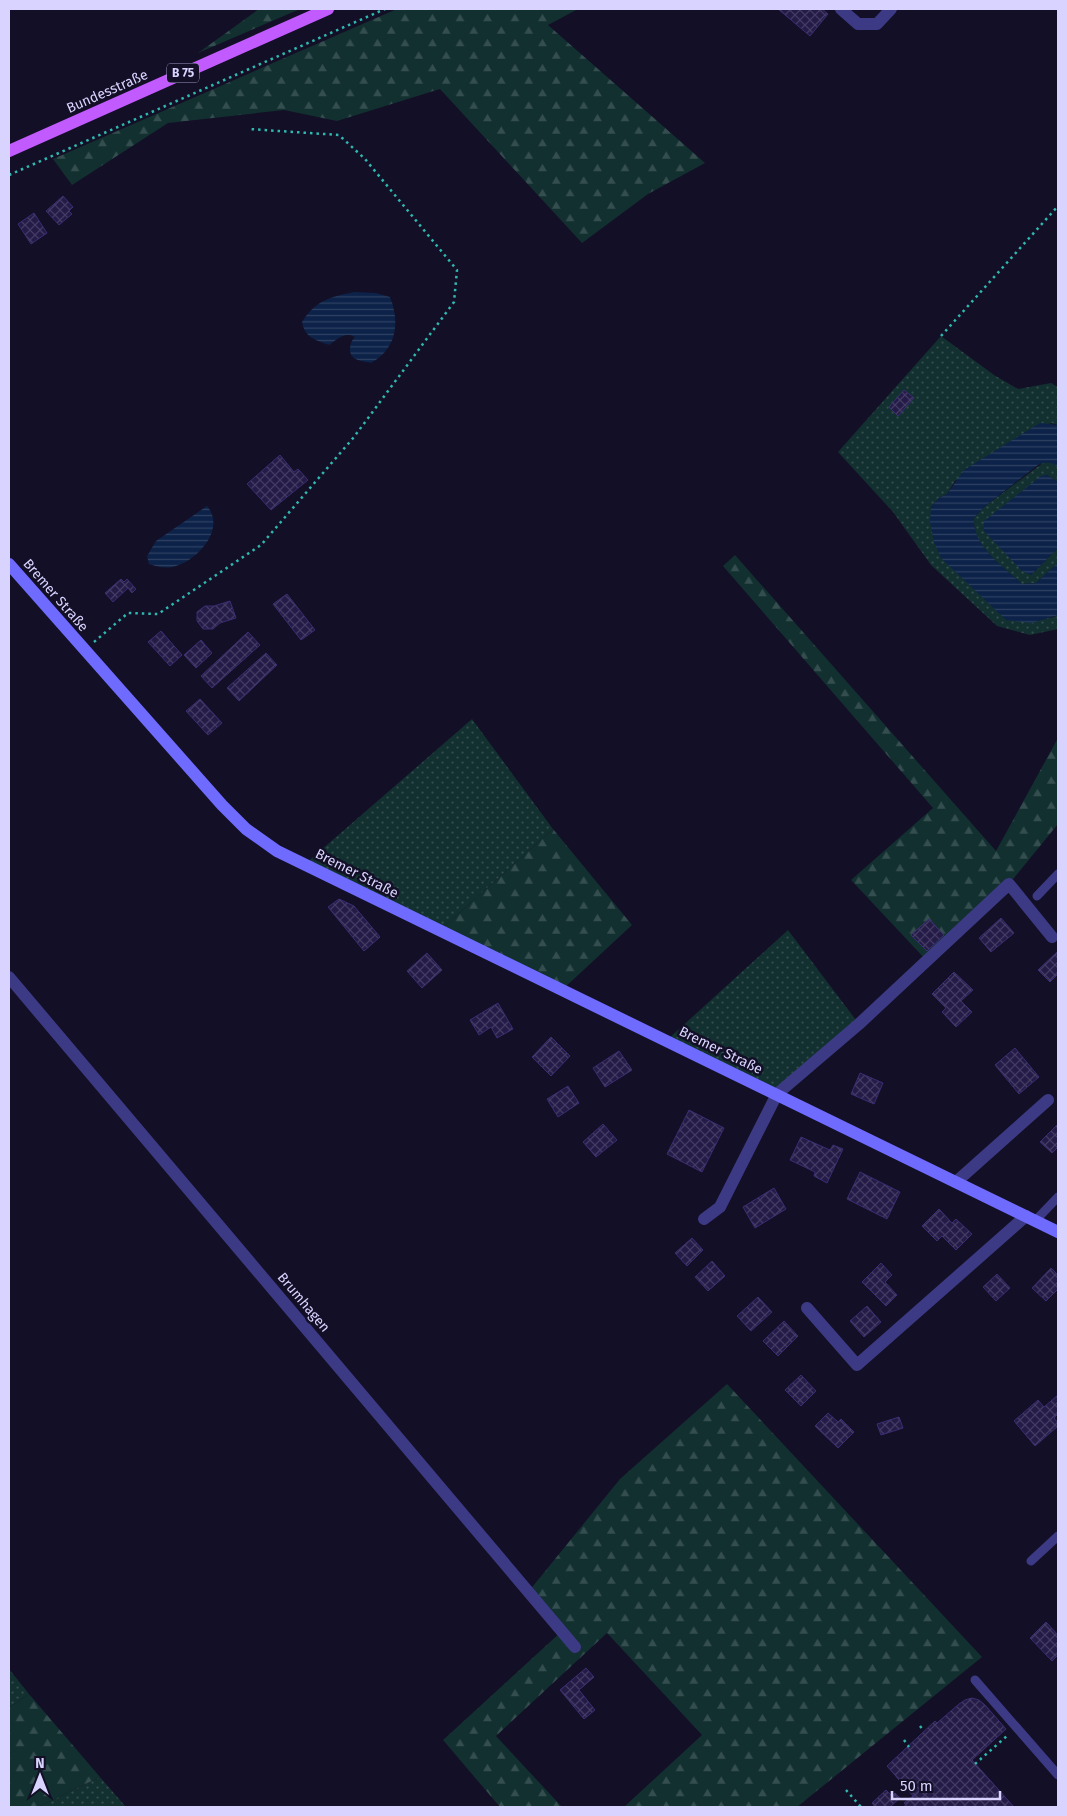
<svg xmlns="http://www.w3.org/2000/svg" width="1067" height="1816" viewBox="0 0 1067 1816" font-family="'Fira Sans',sans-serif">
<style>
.grass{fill:url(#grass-dots)}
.forest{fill:url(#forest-firs)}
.water{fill:url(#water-rules)}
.building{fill:url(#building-cross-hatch);stroke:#3b2d73}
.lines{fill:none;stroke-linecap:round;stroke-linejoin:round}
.path{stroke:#2fb8b0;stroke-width:2.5;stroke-dasharray:2.5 4;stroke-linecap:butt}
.lane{stroke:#3d3a85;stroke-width:9}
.street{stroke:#3d3a85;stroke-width:12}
.secondary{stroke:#6f6bff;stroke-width:12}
.primary{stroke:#c25bff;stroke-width:12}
.labels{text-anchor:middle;stroke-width:5;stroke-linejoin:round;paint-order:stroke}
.shield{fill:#130f26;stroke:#9e99be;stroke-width:1}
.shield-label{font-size:12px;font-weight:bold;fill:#d9d4ff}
.street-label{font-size:14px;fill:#d9d4ff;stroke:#130f26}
</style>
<defs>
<pattern id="grass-dots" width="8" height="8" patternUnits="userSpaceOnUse" patternTransform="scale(1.25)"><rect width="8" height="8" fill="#12302f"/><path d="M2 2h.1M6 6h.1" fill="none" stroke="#344d4e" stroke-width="1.8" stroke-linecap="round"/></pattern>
<pattern id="forest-firs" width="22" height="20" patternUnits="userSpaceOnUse" patternTransform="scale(1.25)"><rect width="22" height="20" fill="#12302f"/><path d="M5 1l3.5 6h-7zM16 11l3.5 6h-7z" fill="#344d4e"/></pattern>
<pattern id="water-rules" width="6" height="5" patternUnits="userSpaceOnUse" patternTransform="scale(1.25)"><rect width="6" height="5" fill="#0c2248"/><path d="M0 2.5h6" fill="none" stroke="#2f4163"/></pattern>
<pattern id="building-cross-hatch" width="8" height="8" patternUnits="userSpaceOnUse" patternTransform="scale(1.25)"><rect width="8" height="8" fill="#241b47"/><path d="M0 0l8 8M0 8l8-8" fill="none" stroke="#433b63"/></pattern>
</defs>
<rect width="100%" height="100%" fill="#130f26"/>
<!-- grass -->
<path class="grass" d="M941 336 994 375 1018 389 1051 383 1058 387V425L1051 423 955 481 947 494 939 498 931 507 1051 618 1058 615V629L1030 635 997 626 931 565 893 512 838 452Z
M1044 462 1053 463 1058 467V482L1047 475 1031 575 1058 548V563L1036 583 1022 584C1003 566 972 547 974 518L984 507Z
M472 719 553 829 439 931 305 864Z
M788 930 859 1024 777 1094 667 1040Z
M9 1669 29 1694 9 1708Z
M100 1777 126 1807H38Z"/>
<!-- forest -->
<path class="forest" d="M259 9H300L198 53Z
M397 9H578L548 25 705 163 648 194 582 243 440 89 337 121 284 110 168 123 72 185 53 159Z
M735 555 996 851 1058 738V824L1009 884 927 961 851 880 933 808 723 566Z
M553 829 632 925 562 990 439 931Z
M727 1384 982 1657 797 1807H624L702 1735 607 1633 496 1736 562 1807H500L443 1740 562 1631 529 1591 620 1479Z
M29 1694 100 1777 38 1807H9V1708Z"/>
<!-- water -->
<path class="water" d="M354 292 376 293 390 297C400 322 397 349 371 363 362 361 349 361 350 348 351 343 351 341 355 337 345 331 337 339 329 345 316 340 305 338 302 322 316 300 330 297 354 292Z
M1040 423 1058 425V467C1051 462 1046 461 1038 465L984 507 974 518C972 546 1003 566 1022 584L1036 583 1058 563V615L1032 623 1006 620 941 558 934 542 930 522 931 507 939 498 947 494 964 470Z
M1047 475 1058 482V548L1031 575 1022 571 984 531V521L1041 476Z
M207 506C226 528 199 559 176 566 168 569 157 567 149 564L147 556 156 541Z"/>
<!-- building -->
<path class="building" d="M778 9H822L828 14 810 36Z
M63 196 73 207 69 211 72 214 59 225 46 211Z
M34 213 47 233 31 244 18 224Z
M904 390 914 398 898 416 889 407Z
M280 455 294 472 298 469 308 480 271 510 247 484Z
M121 579 124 582 127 579 136 589 132 593 128 588 113 602 105 593Z
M287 594 315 630 301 640 273 604Z
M230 601 236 618 220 623 213 629H203L197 621V612L205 606H214Z
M161 631 182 655 170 666 148 642Z
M248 632 260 645 212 688 201 676Z
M201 640 212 653 196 668 184 655Z
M266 653 277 665 239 701 227 688Z
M200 699 222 723 208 735 186 711Z
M339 899 354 906 380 937 364 951 328 907Z
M1001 918 1014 933 991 952 979 938Z
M929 919 944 935 927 951 911 935Z
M1057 952 1058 954V974L1050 982 1038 970Z
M427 953 442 970 422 988 407 971Z
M954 972 973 990 961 1001 972 1012 956 1027 942 1012 946 1008 932 994Z
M498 1003 513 1029 497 1038 491 1027 479 1035 470 1020Z
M551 1037 570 1056 551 1076 532 1057Z
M1015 1048 1039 1077 1019 1094 995 1065Z
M619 1051 632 1070 605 1087 593 1068Z
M860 1073 883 1083 874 1104 851 1094Z
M568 1086 579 1103 558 1117 547 1099Z
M689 1110 724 1128 702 1172 667 1154Z
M603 1124 617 1140 596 1157 583 1142Z
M1058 1124V1147L1052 1153 1040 1142Z
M801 1137 830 1150 833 1145 843 1149 827 1183 814 1176 815 1172 790 1160Z
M860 1172 900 1192 887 1219 847 1199Z
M774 1188 786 1209 755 1228 743 1207Z
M939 1209 952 1223 956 1219 972 1234 956 1250 942 1236 937 1241 922 1226Z
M692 1238 703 1250 687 1266 675 1253Z
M712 1261 725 1276 708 1291 695 1277Z
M881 1263 892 1275 885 1282 897 1295 886 1306 862 1282Z
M1051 1268 1058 1275V1289L1046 1301 1032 1288Z
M997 1274 1010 1288 996 1301 983 1287Z
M758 1297 772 1312 751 1331 737 1316Z
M867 1306 881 1322 864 1337 850 1321Z
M784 1321 798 1336 778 1356 763 1341Z
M801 1375 816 1391 801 1406 785 1390Z
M1058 1395V1414L1054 1418 1058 1423V1426L1035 1446 1014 1421 1038 1400 1044 1407Z
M828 1413 838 1422 841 1419 854 1432 838 1448 815 1426Z
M899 1417 903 1428 881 1435 877 1424Z
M1046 1622 1058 1635V1655L1052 1661 1030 1638Z
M586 1668 594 1677 579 1690 595 1710 584 1719 560 1690Z
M972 1698 979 1700 985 1705 1006 1729 972 1760 1014 1807H903L906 1805 904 1803 913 1796 887 1766 935 1721 937 1723 959 1704 965 1700Z
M886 1790 892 1796 895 1793 900 1798 890 1807H875L872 1803Z"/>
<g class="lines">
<!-- path -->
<path class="path" d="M9 175 385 9
M941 336 1058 206
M94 642 128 613 158 614 261 545 354 437 454 302 457 270 365 159 339 135 249 129
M920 1726 924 1731
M904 1740 909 1747
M975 1764 1008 1735
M846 1790 861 1807"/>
<!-- lane -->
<path class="lane" d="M1037 896 1058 874
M1035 1221 1058 1197
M1031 1561 1058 1536
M975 1680 1058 1775"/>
<!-- street -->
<path class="street" d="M841 9 858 24H877L891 9
M9 977 575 1647
M956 1182 1048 1100
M704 1219 720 1207 777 1094 859 1024 1009 884 1052 937
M807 1308 857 1365 1026 1216"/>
<!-- secondary -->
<path class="secondary" d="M9 564 222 805 246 829 277 851 1058 1232"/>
<!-- primary -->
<path class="primary" d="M9 151 328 9"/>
</g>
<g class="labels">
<!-- shield labels -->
<rect class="shield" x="167" y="63.5" width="32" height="19" rx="4"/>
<g class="shield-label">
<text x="183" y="77">B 75</text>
</g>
<!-- street labels -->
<g class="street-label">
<text transform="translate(107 91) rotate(-24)" y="5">Bundesstraße</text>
<text transform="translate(56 595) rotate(49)" y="5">Bremer Straße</text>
<text transform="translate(357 873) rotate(27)" y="5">Bremer Straße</text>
<text transform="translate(721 1050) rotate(26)" y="5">Bremer Straße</text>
<text transform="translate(304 1302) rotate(50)" y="5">Brumhagen</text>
</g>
</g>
<!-- border -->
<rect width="1067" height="1816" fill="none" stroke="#d9d4ff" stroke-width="20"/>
<!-- north arrow -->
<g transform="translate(40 1776)" stroke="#130f26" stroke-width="4" paint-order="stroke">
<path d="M0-4L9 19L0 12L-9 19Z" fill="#d9d4ff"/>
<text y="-8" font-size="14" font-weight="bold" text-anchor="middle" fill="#d9d4ff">N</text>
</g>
<!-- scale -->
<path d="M892 1791v8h108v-8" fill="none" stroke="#d9d4ff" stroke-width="2.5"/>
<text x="900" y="1791" font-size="15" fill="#d9d4ff" stroke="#130f26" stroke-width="4" paint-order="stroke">50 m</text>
</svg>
